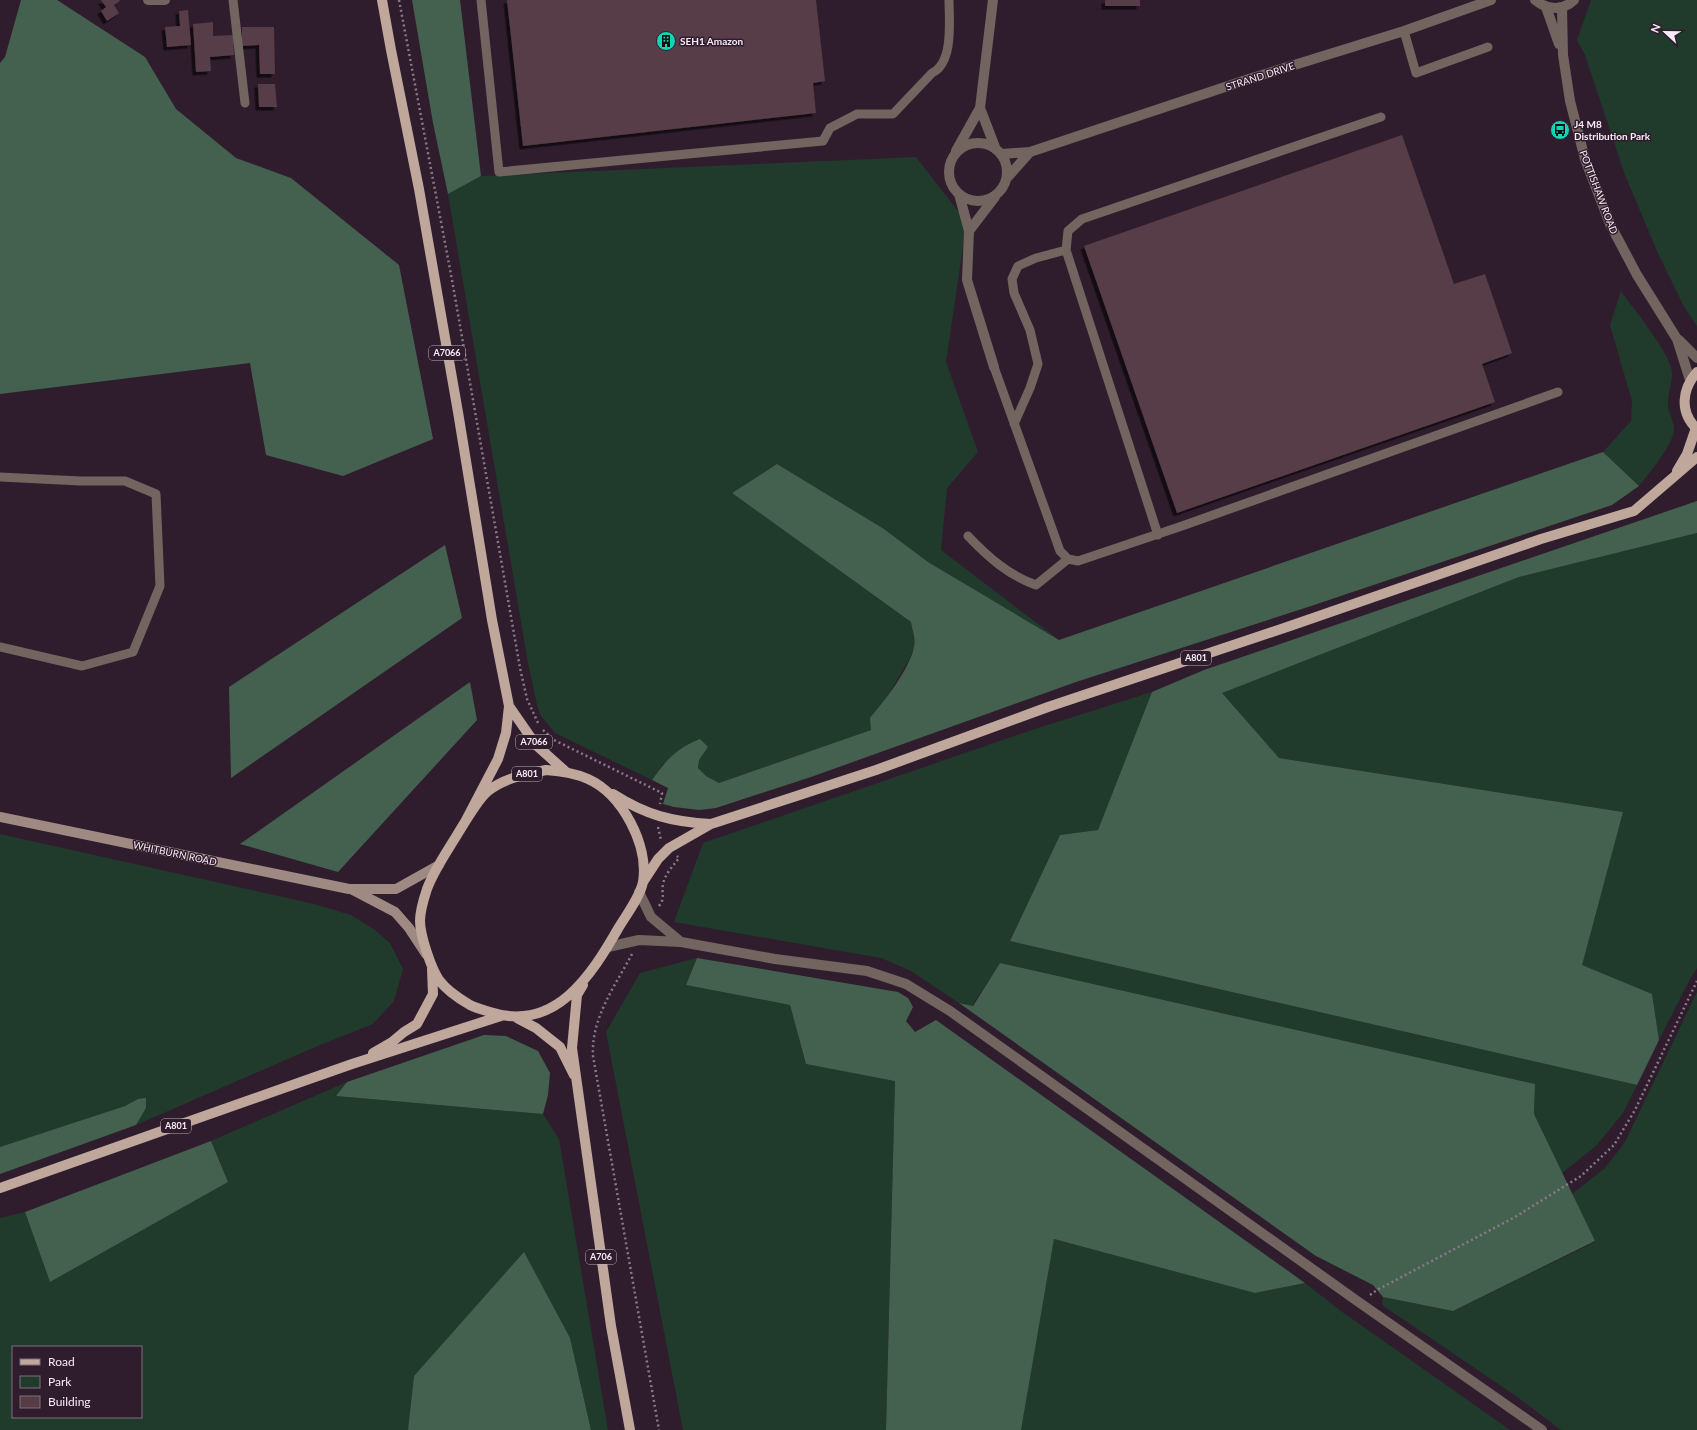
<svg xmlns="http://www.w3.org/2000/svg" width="1697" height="1430" viewBox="0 0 1697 1430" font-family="Lato,sans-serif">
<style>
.green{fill:#203b2b;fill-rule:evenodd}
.forest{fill:#446150}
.building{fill:#573c46;filter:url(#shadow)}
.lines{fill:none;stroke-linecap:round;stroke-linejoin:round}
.path{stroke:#8a7a89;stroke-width:2.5;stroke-dasharray:2 3;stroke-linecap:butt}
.lane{stroke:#726560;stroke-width:9}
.street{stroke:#726560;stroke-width:10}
.secondary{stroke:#9e8a82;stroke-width:10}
.primary{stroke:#c0a79c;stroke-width:10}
.labels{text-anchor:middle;stroke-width:3;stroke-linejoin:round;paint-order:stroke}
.shield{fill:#2f1d2d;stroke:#bcadba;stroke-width:1}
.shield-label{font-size:9px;font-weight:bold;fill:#f8ebf7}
.poi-label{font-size:10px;font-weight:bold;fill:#f8ebf7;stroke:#2f1d2d;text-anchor:start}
.street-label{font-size:10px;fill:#f8ebf7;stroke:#2f1d2d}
</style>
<defs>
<filter id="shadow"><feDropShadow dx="-3.5" dy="3.5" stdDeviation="0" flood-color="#0009"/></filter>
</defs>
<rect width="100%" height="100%" fill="#2f1d2d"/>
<!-- green -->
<path class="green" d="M1591 0H1697V326L1684 307 1657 251 1625 175 1585 55 1577 40Z
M916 157 965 220 963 247 946 362 978 452 947 488 941 550 1059 640 928 562 884 529 777 464 732 493 911 622 915 645 910 658 887 697 871 730 719 783 706 776 698 768 699 760 708 747 663 764 652 780 555 733 541 716 537 705 528 663 448 194 481 176Z
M1621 291C1632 307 1672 355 1672 373 1672 383 1668 392 1668 403 1668 411 1672 418 1674 426 1676 443 1649 473 1639 486L1603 452 1631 421 1632 401 1610 325Z
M1697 533V968L1690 979 1659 1040 1652 994 1581 965 1623 812 1279 758 1221 693 1519 577Z
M1152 692 1098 830 1060 835 1010 941 1637 1085 1623 1113 1596 1146 1562 1173 1534 1114 1535 1084 1000 963 972 1006 959 1003 911 971 881 958 674 922 703 843 1035 729Z
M0 834 314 904 351 915 375 930 390 943 403 969 394 1001 373 1024 320 1045 136 1125 146 1108 138 1099 125 1106 0 1147Z
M697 958 686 985 790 1005 806 1064 895 1080 886 1430H683L606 1032 640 973Z
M1697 992V1430H1561L1516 1396 1382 1305 1383 1297 1453 1311 1595 1242 1572 1194 1605 1168 1625 1142Z
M347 1082 336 1096 543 1114 559 1139 608 1430H591L570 1338 414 1376 408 1430H0V1218L25 1212 50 1282 228 1182 211 1141ZM13 1347H141V1417H13Z
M1054 1239 1255 1293 1305 1283 1341 1311 1510 1430H1021Z"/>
<!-- forest -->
<path class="forest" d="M21 0H57L145 57 176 109 236 158 291 178 399 265 433 439 343 476 266 455 250 363 0 394V63L5 57Z
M412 0H460L481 176 448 194 433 123Z
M1603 452 1639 486 1612 505 1308 607 1076 682 811 777 716 808 699 810 674 807 663 804 668 788 652 780C666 760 677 748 700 739L708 747 699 760 698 768 706 776 719 783 871 730 870 718C885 700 909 670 914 647 916 640 912 629 911 622L732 493 777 464 884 529 928 562 1059 640Z
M1697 501V533L1519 577 1222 693 1279 758 1623 812 1582 965 1652 994 1659 1040 1637 1085 1010 941 1060 835 1098 830 1152 692 1204 670Z
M445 545 462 618 231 778 229 687Z
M470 682 477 720 338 872 240 844Z
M697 958 898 992 908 998 913 1007 906 1021 915 1032 936 1020 1305 1283 1255 1293 1054 1239 1021 1430H886L895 1081 806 1064 790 1005 686 985Z
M1000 963 1535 1084 1534 1114 1595 1241 1453 1311 1383 1297 1373 1285 1316 1256 959 1003 973 1006Z
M484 1035 506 1036 538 1051 550 1073 548 1095 543 1114 336 1096 347 1082Z
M146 1098V1108L136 1125 0 1174V1147L125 1106 138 1099Z
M211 1141 228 1182 50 1282 25 1212Z
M524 1252 570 1338 591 1430H408L414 1376Z"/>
<!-- building -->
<path class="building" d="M101 0H119L120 1 114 5 119 13 107 21 101 11 106 7Z
M507 0H816L825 81 813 83 816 113 523 146Z
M1105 0H1140V6H1105Z
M188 10 191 45 167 47 165 27 180 26 179 11Z
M213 22V36L233 35 234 55 210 57 211 71 196 72 193 24Z
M242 27H274L275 74H260L259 45 242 46Z
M258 84H275L277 107H259Z
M1402 135 1454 284 1485 274 1512 353 1482 364 1495 402 1177 513 1084 246Z"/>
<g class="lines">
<!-- path -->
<path class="path" d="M399 0 452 280 520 668 527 699 538 723
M543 730 554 740 662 793 660 804
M658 827 661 840
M659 906C666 897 661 894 663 884 665 874 673 866 679 858L677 856
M632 954C615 986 591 1018 593 1056L659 1430
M1370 1295 1377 1290 1515 1217 1581 1176 1614 1145 1635 1110 1697 981"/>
<!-- lane -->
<path class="lane" d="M233 0 245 103
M481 0 499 172 823 141 830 128 857 114H893L932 73C954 63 949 20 949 0
M1404 31 1416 73 1488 47
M994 367 1060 551 1068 559 1078 561 1182 526 1558 392
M1014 424 1030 388 1038 364 1030 330 1014 293 1012 279 1018 266 1036 258 1066 250
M0 477 80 481H125L156 494 160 586 133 652 82 666 0 647
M1158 535 1066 250 1068 231 1082 219 1381 117
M968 536C988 557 1008 575 1036 585L1068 559"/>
<!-- street -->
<path class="street" d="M148 0H165
M1535 0C1547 10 1563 11 1574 0
M1546 7 1559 44
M1562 7 1563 55 1570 101 1585 159 1610 224 1637 275 1677 339 1690 380
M980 108 995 147
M949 172a29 29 0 1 1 58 0a29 29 0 1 1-58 0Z
M956 151 980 108 993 0
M1002 154 1030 152 1249 79 1404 31 1491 0
M1007 178 1030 152
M959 194 969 231 967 280 994 367
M969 231 995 197
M1679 340 1697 358
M639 892 651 917 681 942
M608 947 639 940 681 942 775 959 867 971 906 984 950 1011 1360 1303 1542 1430"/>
<!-- secondary -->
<path class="secondary" d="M0 817 349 889H396L439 865
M353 890 395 912 409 928 426 954"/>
<!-- primary -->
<path class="primary" d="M382 0 391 50 419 189 458 412 492 620 509 706 506 733 498 759 465 822
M1697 372C1682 389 1679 412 1697 429
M1677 471 1687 454 1696 428
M509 706 536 745 565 771
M546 770C560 771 575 773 588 779 622 794 649 845 643 882 640 897 627 914 619 927 591 976 555 1033 490 1012 483 1010 476 1008 470 1005 458 998 447 991 439 980 431 968 420 935 420 921 420 912 424 898 427 889 434 870 446 853 457 835 463 825 480 797 488 791 505 778 526 774 546 770Z
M613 794C646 815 672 822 711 824
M643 882 658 859 669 848 711 824 876 770 1048 707 1290 626 1541 539 1634 511 1697 457
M583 985 577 995 572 1048 611 1326 630 1430
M517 1018 536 1028 560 1047 574 1075
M373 1053 392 1042 404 1032 417 1024 433 994 432 969
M0 1188 352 1064 501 1016"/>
</g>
<!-- icons -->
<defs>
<symbol id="building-disc" viewBox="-11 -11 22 22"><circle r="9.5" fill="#12d5b4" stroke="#2f1d2d"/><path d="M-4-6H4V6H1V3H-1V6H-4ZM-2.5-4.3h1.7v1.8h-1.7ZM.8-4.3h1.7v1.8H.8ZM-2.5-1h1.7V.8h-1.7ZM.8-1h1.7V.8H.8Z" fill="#111"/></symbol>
<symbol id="bus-disc" viewBox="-11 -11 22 22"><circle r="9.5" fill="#12d5b4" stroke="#2f1d2d"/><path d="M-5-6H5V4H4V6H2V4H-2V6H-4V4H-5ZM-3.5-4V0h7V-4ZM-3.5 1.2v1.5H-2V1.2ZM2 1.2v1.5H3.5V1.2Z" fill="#111"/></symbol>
</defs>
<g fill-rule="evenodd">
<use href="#building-disc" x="655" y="30" width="22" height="22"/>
<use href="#bus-disc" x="1549" y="119" width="22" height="22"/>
</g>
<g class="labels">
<!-- shield labels -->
<g class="shield">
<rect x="429" y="346" width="36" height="14" rx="3"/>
<rect x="1181" y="651" width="30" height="14" rx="3"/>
<rect x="516" y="735" width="36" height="14" rx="3"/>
<rect x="512" y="767" width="30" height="14" rx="3"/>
<rect x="161" y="1119" width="30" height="14" rx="3"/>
<rect x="586" y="1250" width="30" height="14" rx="3"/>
</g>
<g class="shield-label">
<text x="447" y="356">A7066</text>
<text x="1196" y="661">A801</text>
<text x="534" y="745">A7066</text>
<text x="527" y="777">A801</text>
<text x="176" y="1129">A801</text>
<text x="601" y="1260">A706</text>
</g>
<!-- poi labels -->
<g class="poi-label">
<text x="680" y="45">SEH1 Amazon</text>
<text x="1574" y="128">J4 M8<tspan x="1574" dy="12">Distribution Park</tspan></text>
</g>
<!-- street labels -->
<g class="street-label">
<text transform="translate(1260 76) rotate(-18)" y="4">STRAND DRIVE</text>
<text transform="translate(1599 192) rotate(69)" y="4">POTTISHAW ROAD</text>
<text transform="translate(175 853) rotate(12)" y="4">WHITBURN ROAD</text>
</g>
</g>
<!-- legend -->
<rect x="12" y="1346" width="130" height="72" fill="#2f1d2d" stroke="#7f6f7e"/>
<rect x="20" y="1359" width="20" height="6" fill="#c0a79c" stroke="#7f6f7e"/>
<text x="48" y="1366" font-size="12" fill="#f8ebf7">Road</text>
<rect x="20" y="1376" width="20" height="12" fill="#203b2b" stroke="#7f6f7e"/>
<text x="48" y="1386" font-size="12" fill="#f8ebf7">Park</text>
<rect x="20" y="1396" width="20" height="12" fill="#573c46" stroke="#7f6f7e"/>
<text x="48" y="1406" font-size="12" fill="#f8ebf7">Building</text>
<!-- north arrow -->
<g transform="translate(1665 32) rotate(292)" stroke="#2f1d2d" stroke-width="3" paint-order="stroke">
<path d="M0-3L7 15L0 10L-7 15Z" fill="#f8ebf7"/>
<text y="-6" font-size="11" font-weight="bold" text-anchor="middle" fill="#f8ebf7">N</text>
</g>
</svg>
